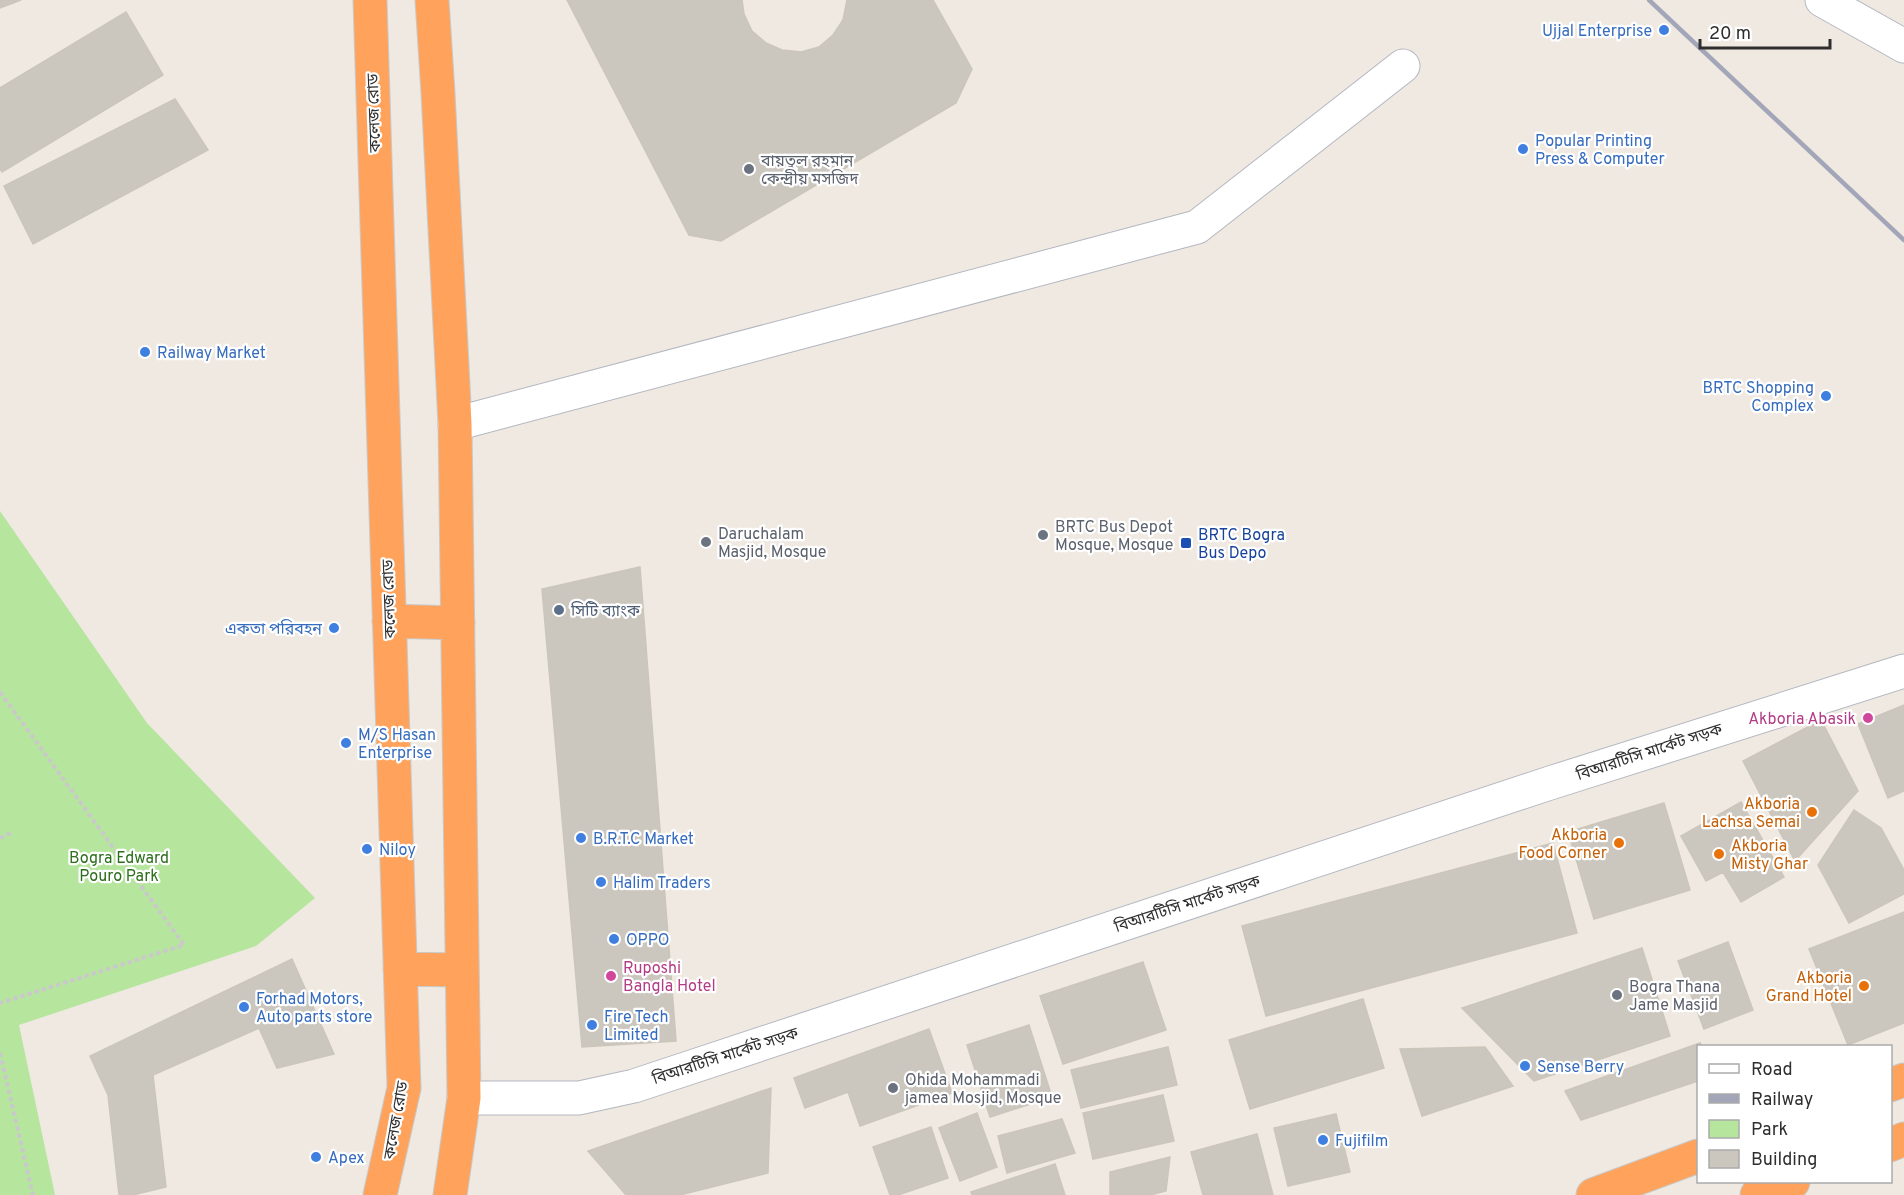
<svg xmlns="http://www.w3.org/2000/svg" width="1904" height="1195" viewBox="0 0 1904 1195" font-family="Overpass,'Noto Sans Bengali',sans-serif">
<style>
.green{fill:#b6e59e}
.building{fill:#cbc7bf;stroke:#cbc5ba;stroke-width:1.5}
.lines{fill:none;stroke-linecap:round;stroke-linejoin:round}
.minor-casing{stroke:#b4b7c1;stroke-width:35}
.highway-casing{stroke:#c9c9c9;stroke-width:35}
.path{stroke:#c9c9c9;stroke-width:4;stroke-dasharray:4.5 3;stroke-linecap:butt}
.minor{stroke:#fff;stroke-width:33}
.highway{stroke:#ffa35c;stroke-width:33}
.rail{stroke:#a3a6b8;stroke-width:4.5}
.shop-dot{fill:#3f7fe0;stroke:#fff;stroke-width:2}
.worship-dot{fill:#6b7280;stroke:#fff;stroke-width:2}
.transit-dot{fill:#1a4fb4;stroke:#fff;stroke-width:2}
.service-dot{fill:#5c6f8a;stroke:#fff;stroke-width:2}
.hotel-dot{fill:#d1479c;stroke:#fff;stroke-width:2}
.food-dot{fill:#e8710a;stroke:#fff;stroke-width:2}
.labels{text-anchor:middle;stroke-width:4.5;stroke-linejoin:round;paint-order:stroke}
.shop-label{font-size:16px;fill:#366cbe;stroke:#fff;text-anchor:start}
.street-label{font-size:16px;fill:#2e2e2e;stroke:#fff}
.worship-label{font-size:16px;fill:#5b616d;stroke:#fff;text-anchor:start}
.transit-label{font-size:16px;fill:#164399;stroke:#fff;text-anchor:start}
.service-label{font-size:16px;fill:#4e5e75;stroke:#fff;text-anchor:start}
.hotel-label{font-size:16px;fill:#b23c85;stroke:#fff;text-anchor:end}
.food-label{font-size:16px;fill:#c56008;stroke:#fff;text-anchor:end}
.park-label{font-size:16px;fill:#2c6e1b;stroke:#fff}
</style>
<rect width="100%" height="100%" fill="#efe9e1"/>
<!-- green -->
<path class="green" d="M0 511 147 723 315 898 256 946 19 1025 55 1195H0Z"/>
<!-- building -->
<path class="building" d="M0 0H21L0 8Z
M567 0H742L744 14 752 31 766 43 782 50 801 52 819 47 833 35 843 20 847 0H933L972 69 956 103 721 241 689 235Z
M126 12 163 75 2 172 0 169V88Z
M175 99 208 150 33 244 4 186Z
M640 567 676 1041 582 1047 542 589Z
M1904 705V791L1888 798 1858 724Z
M1821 720 1858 791 1795 861 1743 761Z
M1741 802 1784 877 1741 902 1723 872 1706 881 1681 836Z
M1664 803 1690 890 1594 919 1568 832Z
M1854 810 1881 828 1904 870V894L1849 923 1818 865Z
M1553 843 1577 933 1266 1016 1242 926Z
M1904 912V1023L1848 1045 1809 949Z
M1728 942 1753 1010 1704 1029 1678 961Z
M1642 948 1670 1036 1534 1081 1462 1008Z
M292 959 334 1054 277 1068 259 1028 153 1075 166 1187 133 1195H119L108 1095 90 1056Z
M1143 962 1166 1030 1063 1064 1040 996Z
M1363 999 1384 1068 1250 1109 1229 1040Z
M1029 1025 1052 1097 990 1117 967 1045Z
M929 1029 952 1093 860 1126 848 1092 805 1108 794 1078Z
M1700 1043 1702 1046H1698V1081L1581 1120 1565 1091Z
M1168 1047 1177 1085 1081 1108 1071 1070Z
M1485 1047 1513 1086 1422 1116 1400 1049Z
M771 1088 768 1173 680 1195H626L588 1151Z
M1163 1095 1174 1141 1093 1159 1083 1113Z
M977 1113 997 1167 960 1181 939 1128Z
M1336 1114 1350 1172 1288 1186 1274 1128Z
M1062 1119 1075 1153 1007 1173 998 1136Z
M931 1127 948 1178 898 1195H890L873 1147Z
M1257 1134 1273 1195H1203L1191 1152Z
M1170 1157 1166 1191 1150 1195H1110V1172Z
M1055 1164 1065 1195H972L971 1192Z"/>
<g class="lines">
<defs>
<path id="minor" d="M1822 0 1904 46
M455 424 1197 227 1403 66
M464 1098H579L634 1086 1550 783 1904 671"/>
<path id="highway" d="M370 0 404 1088 380 1195
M432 0 438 93 455 424 464 1098 450 1195
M389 621 458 623
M400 969 462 970
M1890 1085 1904 1080
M1890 1145 1904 1139
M1593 1195 1698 1156
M1757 1195 1793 1182"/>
</defs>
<!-- minor casing -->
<use href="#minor" class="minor-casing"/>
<!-- highway casing -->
<use href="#highway" class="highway-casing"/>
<!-- path -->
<path class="path" d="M0 692 184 945 0 1003
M0 838 13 832
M0 1053 33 1195"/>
<!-- minor -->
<use href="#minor" class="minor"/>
<!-- highway -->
<use href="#highway" class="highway"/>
<!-- rail -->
<path class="rail" d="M1649 0 1904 240"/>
</g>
<!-- markers -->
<g class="shop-dot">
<circle cx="1664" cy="30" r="6"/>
<circle cx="1523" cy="149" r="6"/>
<circle cx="145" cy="352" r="6"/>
<circle cx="1826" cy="396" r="6"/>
<circle cx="334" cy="628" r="6"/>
<circle cx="346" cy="743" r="6"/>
<circle cx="581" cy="838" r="6"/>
<circle cx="367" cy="849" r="6"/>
<circle cx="601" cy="882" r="6"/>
<circle cx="614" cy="939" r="6"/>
<circle cx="244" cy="1007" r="6"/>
<circle cx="592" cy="1025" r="6"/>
<circle cx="1525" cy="1066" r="6"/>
<circle cx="1323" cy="1140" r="6"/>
<circle cx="316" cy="1157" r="6"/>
</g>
<g class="worship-dot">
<circle cx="749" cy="169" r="6"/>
<circle cx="1043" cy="535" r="6"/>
<circle cx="706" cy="542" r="6"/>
<circle cx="1617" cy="995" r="6"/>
<circle cx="893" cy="1088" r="6"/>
</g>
<rect class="transit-dot" x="1180" y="537" width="12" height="12" rx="3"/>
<circle class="service-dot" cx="559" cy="610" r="6"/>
<g class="hotel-dot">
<circle cx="1868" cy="718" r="6"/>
<circle cx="611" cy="976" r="6"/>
</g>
<g class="food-dot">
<circle cx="1812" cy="812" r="6"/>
<circle cx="1619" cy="843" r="6"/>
<circle cx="1719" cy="854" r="6"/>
<circle cx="1864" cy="986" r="6"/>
</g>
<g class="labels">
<!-- shop labels -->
<g class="shop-label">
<text x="1652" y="36" text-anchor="end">Ujjal Enterprise</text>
<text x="1535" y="146">Popular Printing<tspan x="1535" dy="18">Press &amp; Computer</tspan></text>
<text x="157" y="358">Railway Market</text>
<text x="1814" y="393" text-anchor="end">BRTC Shopping<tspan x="1814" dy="18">Complex</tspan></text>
<text x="322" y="634" text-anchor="end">একতা পরিবহন</text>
<text x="358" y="740">M/S Hasan<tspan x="358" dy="18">Enterprise</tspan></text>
<text x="593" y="844">B.R.T.C Market</text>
<text x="379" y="855">Niloy</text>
<text x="613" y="888">Halim Traders</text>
<text x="626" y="945">OPPO</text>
<text x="256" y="1004">Forhad Motors,<tspan x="256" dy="18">Auto parts store</tspan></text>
<text x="604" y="1022">Fire Tech<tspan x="604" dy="18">Limited</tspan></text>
<text x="1537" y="1072">Sense Berry</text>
<text x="1335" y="1146">Fujifilm</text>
<text x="328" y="1163">Apex</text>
</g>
<!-- street labels -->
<g class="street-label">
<text transform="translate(373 113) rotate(-92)" y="6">কলেজ রোড</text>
<text transform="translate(388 599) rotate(-92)" y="6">কলেজ রোড</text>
<text transform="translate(1649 751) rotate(-18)" y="6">বিআরটিসি মার্কেট সড়ক</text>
<text transform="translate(1187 903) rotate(-18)" y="6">বিআরটিসি মার্কেট সড়ক</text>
<text transform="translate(725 1055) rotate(-18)" y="6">বিআরটিসি মার্কেট সড়ক</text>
<text transform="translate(395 1120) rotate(-80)" y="6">কলেজ রোড</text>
</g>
<!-- worship labels -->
<g class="worship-label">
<text x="761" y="166">বায়তুল রহমান<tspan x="761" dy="18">কেন্দ্রীয় মসজিদ</tspan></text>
<text x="1055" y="532">BRTC Bus Depot<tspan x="1055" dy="18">Mosque, Mosque</tspan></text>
<text x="718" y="539">Daruchalam<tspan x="718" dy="18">Masjid, Mosque</tspan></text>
<text x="1629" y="992">Bogra Thana<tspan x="1629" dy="18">Jame Masjid</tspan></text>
<text x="905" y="1085">Ohida Mohammadi<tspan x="905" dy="18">jamea Mosjid, Mosque</tspan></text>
</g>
<!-- transit labels -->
<g class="transit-label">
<text x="1198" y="540">BRTC Bogra<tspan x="1198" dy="18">Bus Depo</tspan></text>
</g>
<!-- service labels -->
<g class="service-label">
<text x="571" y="616">সিটি ব্যাংক</text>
</g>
<!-- hotel labels -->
<g class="hotel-label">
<text x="1856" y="724">Akboria Abasik</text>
<text x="623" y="973" text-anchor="start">Ruposhi<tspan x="623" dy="18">Bangla Hotel</tspan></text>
</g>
<!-- food labels -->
<g class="food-label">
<text x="1800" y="809">Akboria<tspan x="1800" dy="18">Lachsa Semai</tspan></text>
<text x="1607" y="840">Akboria<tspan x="1607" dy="18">Food Corner</tspan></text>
<text x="1731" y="851" text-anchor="start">Akboria<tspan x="1731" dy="18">Misty Ghar</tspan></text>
<text x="1852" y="983">Akboria<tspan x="1852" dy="18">Grand Hotel</tspan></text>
</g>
<!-- park labels -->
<g class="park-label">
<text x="119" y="863">Bogra Edward<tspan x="119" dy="18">Pouro Park</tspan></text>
</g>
</g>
<!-- legend -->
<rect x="1697" y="1045" width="195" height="138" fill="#ffffff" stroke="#ababab" stroke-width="1.5"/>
<rect x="1709" y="1064" width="30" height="9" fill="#ffffff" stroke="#ababab" stroke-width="1.5"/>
<text x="1751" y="1075" font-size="18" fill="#2e2e2e">Road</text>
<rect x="1709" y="1094" width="30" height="9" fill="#a3a6b8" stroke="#ababab" stroke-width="1.5"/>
<text x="1751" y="1105" font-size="18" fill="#2e2e2e">Railway</text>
<rect x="1709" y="1120" width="30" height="18" fill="#b6e59e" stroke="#ababab" stroke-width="1.5"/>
<text x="1751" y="1135" font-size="18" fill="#2e2e2e">Park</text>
<rect x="1709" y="1150" width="30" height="18" fill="#cbc7bf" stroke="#ababab" stroke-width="1.5"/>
<text x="1751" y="1165" font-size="18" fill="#2e2e2e">Building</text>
<!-- scale -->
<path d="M1700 39v9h130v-9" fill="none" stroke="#2e2e2e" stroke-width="3"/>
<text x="1709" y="39" font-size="18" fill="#2e2e2e" stroke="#ffffff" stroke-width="4.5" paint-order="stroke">20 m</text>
</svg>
